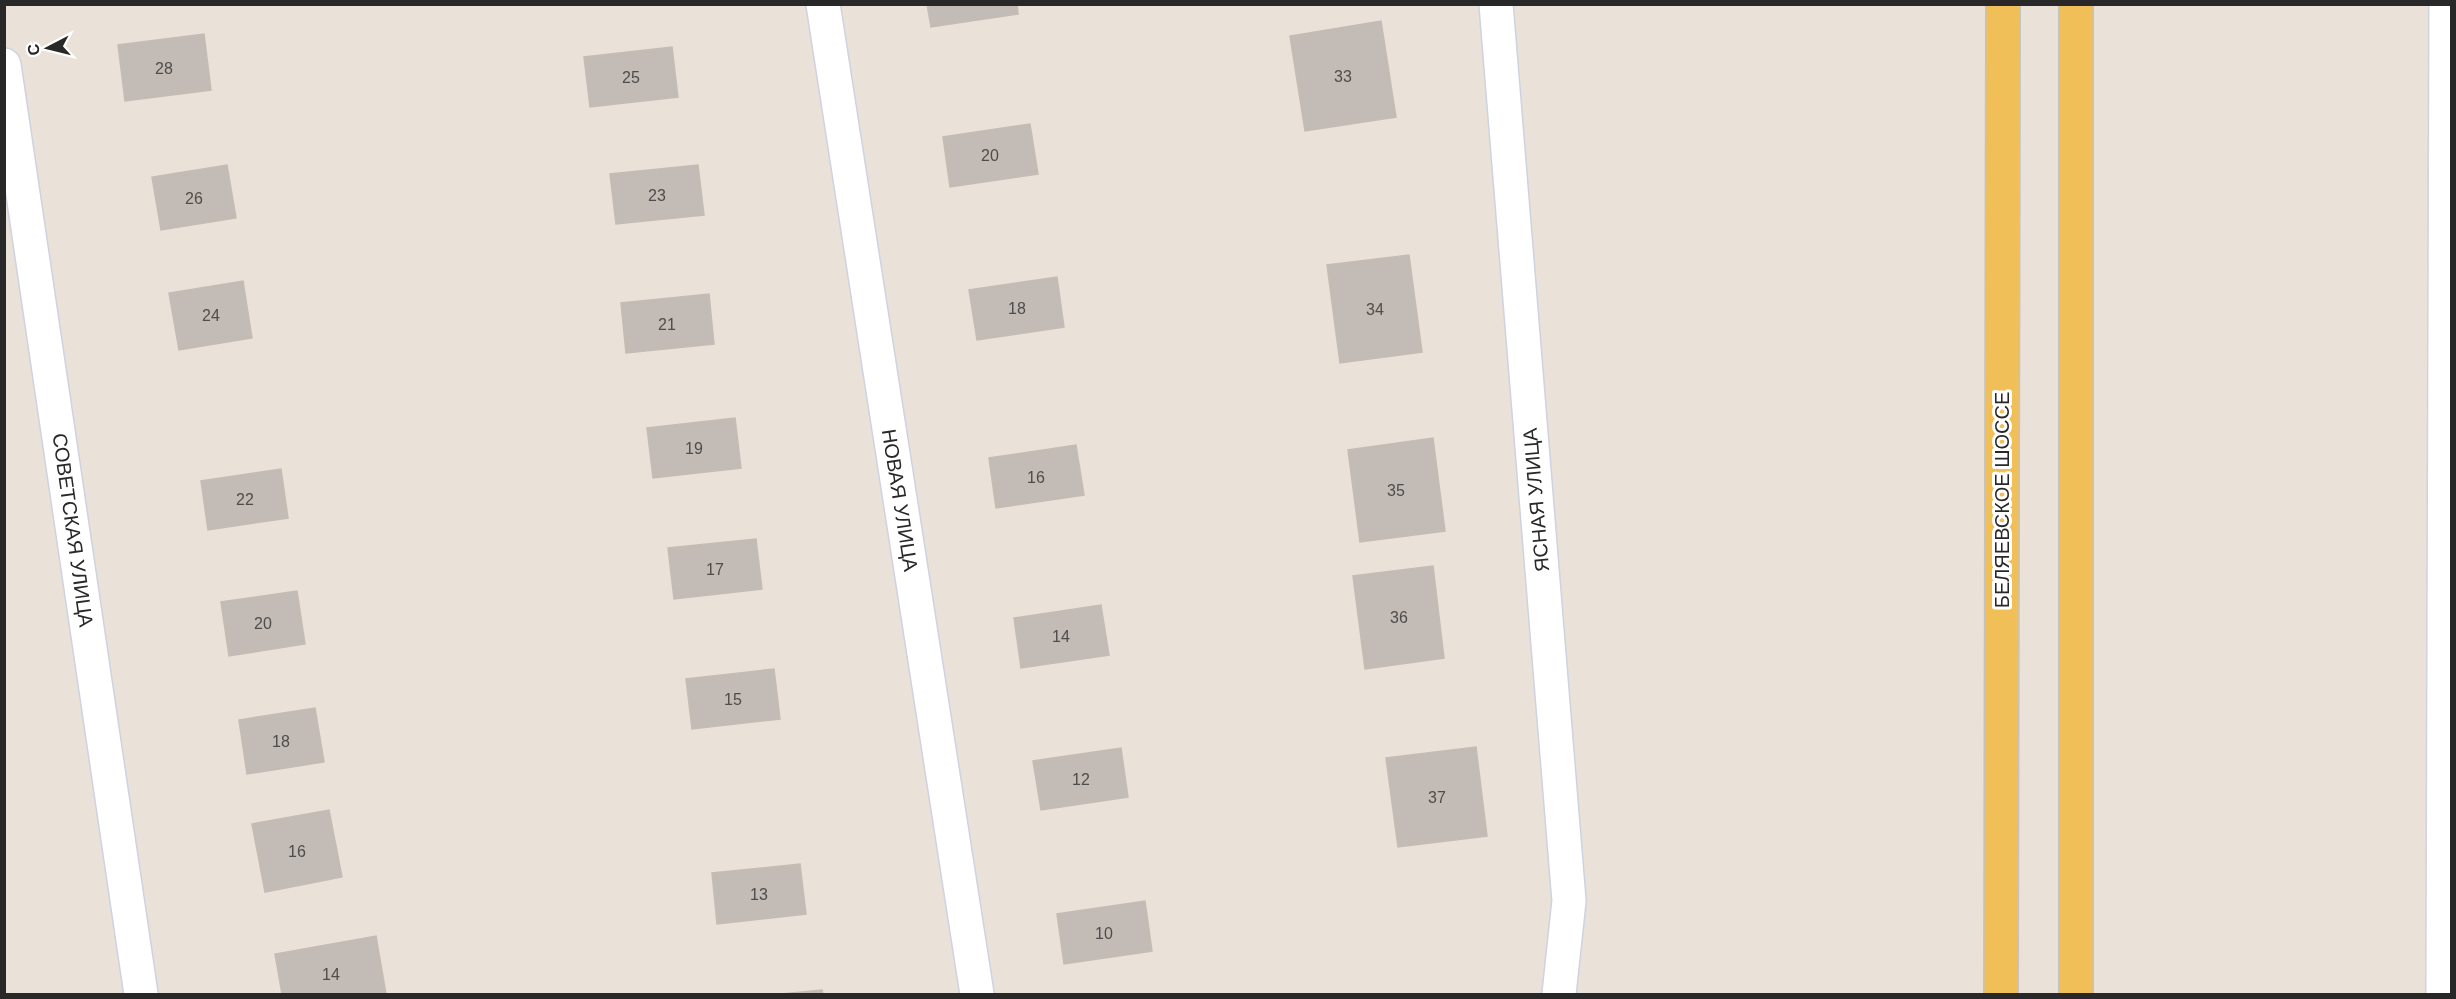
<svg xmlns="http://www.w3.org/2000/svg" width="2456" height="999" viewBox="0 0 2456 999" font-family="Arial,sans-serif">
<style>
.building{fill:#c2bbb6;stroke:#c5bdb3;stroke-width:1.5}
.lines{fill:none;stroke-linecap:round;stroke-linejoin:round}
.street-casing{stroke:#ced3e1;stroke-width:36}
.primary-casing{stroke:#c3c3c3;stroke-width:36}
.street{stroke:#fff;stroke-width:33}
.primary{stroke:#f0bf58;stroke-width:33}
.labels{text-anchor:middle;stroke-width:6;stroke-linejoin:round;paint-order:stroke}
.number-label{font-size:16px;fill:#4e4d4c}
.street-label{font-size:20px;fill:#282828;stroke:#fff}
</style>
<rect width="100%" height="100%" fill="#eae1d9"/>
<!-- building -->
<path class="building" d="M927 4H1017L1018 14 931 27Z
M1381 21 1396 117 1305 131 1290 36Z
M204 34 211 90 125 101 118 45Z
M672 47 678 97 590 107 584 57Z
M1030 124 1038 174 950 187 943 137Z
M227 165 236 218 161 230 152 177Z
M698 165 704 215 616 224 610 174Z
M1409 255 1422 352 1340 363 1327 265Z
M1057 277 1064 327 977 340 969 290Z
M243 281 252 338 179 350 169 293Z
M709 294 714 344 626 353 621 303Z
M735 418 741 468 653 478 647 428Z
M1433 438 1445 531 1360 542 1348 450Z
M1076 445 1084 495 996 508 989 458Z
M281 469 288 518 208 530 201 481Z
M756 539 762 589 674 599 668 548Z
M1433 566 1444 658 1365 669 1353 576Z
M297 591 305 644 229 656 221 602Z
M1101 605 1109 655 1021 668 1014 618Z
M774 669 780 719 692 729 686 679Z
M315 708 324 762 247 774 239 720Z
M1476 747 1487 836 1398 847 1386 758Z
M1121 748 1128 797 1041 810 1033 761Z
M329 810 342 877 265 892 252 824Z
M800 864 806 914 717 924 712 873Z
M1145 901 1152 951 1064 964 1057 914Z
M376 936 386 994H282L275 954Z
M822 990 823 994H781Z"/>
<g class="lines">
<defs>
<path id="street" d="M823 4 977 994
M1496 4 1569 901 1559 994
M4 65 141 994
M2443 994 2446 4"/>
<path id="primary" d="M2076 4V994
M2001 994 2003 4"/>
</defs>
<!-- street casing -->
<use href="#street" class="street-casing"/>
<!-- primary casing -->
<use href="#primary" class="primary-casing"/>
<!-- street -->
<use href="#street" class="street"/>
<!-- primary -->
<use href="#primary" class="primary"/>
</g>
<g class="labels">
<!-- number labels -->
<g class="number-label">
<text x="164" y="74">28</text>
<text x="1343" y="82">33</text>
<text x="631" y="83">25</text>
<text x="990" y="161">20</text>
<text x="657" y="201">23</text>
<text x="194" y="204">26</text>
<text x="1017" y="314">18</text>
<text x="1375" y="315">34</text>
<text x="211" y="321">24</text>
<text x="667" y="330">21</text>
<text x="694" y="454">19</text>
<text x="1036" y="483">16</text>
<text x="1396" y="496">35</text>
<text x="245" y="505">22</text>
<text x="715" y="575">17</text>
<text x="1399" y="623">36</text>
<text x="263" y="629">20</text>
<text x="1061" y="642">14</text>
<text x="733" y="705">15</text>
<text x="281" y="747">18</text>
<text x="1081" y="785">12</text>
<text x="1437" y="803">37</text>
<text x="297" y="857">16</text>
<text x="759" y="900">13</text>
<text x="1104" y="939">10</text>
<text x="331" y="980">14</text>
</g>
<!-- street labels -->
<g class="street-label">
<text transform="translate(900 500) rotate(81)" y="7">НОВАЯ УЛИЦА</text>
<text transform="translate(1536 500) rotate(-95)" y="7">ЯСНАЯ УЛИЦА</text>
<text transform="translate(2002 500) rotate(-90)" y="7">БЕЛЯЕВСКОЕ ШОССЕ</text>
<text transform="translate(73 530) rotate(82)" y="7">СОВЕТСКАЯ УЛИЦА</text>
</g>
</g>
<!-- border -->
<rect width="2456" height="999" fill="none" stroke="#282828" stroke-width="12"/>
<!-- north arrow -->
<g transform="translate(48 48) rotate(263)" stroke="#ffffff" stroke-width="4.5" paint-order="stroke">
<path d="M0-4.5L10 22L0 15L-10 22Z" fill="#282828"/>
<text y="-9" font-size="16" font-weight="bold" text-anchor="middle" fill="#282828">С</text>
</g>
</svg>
